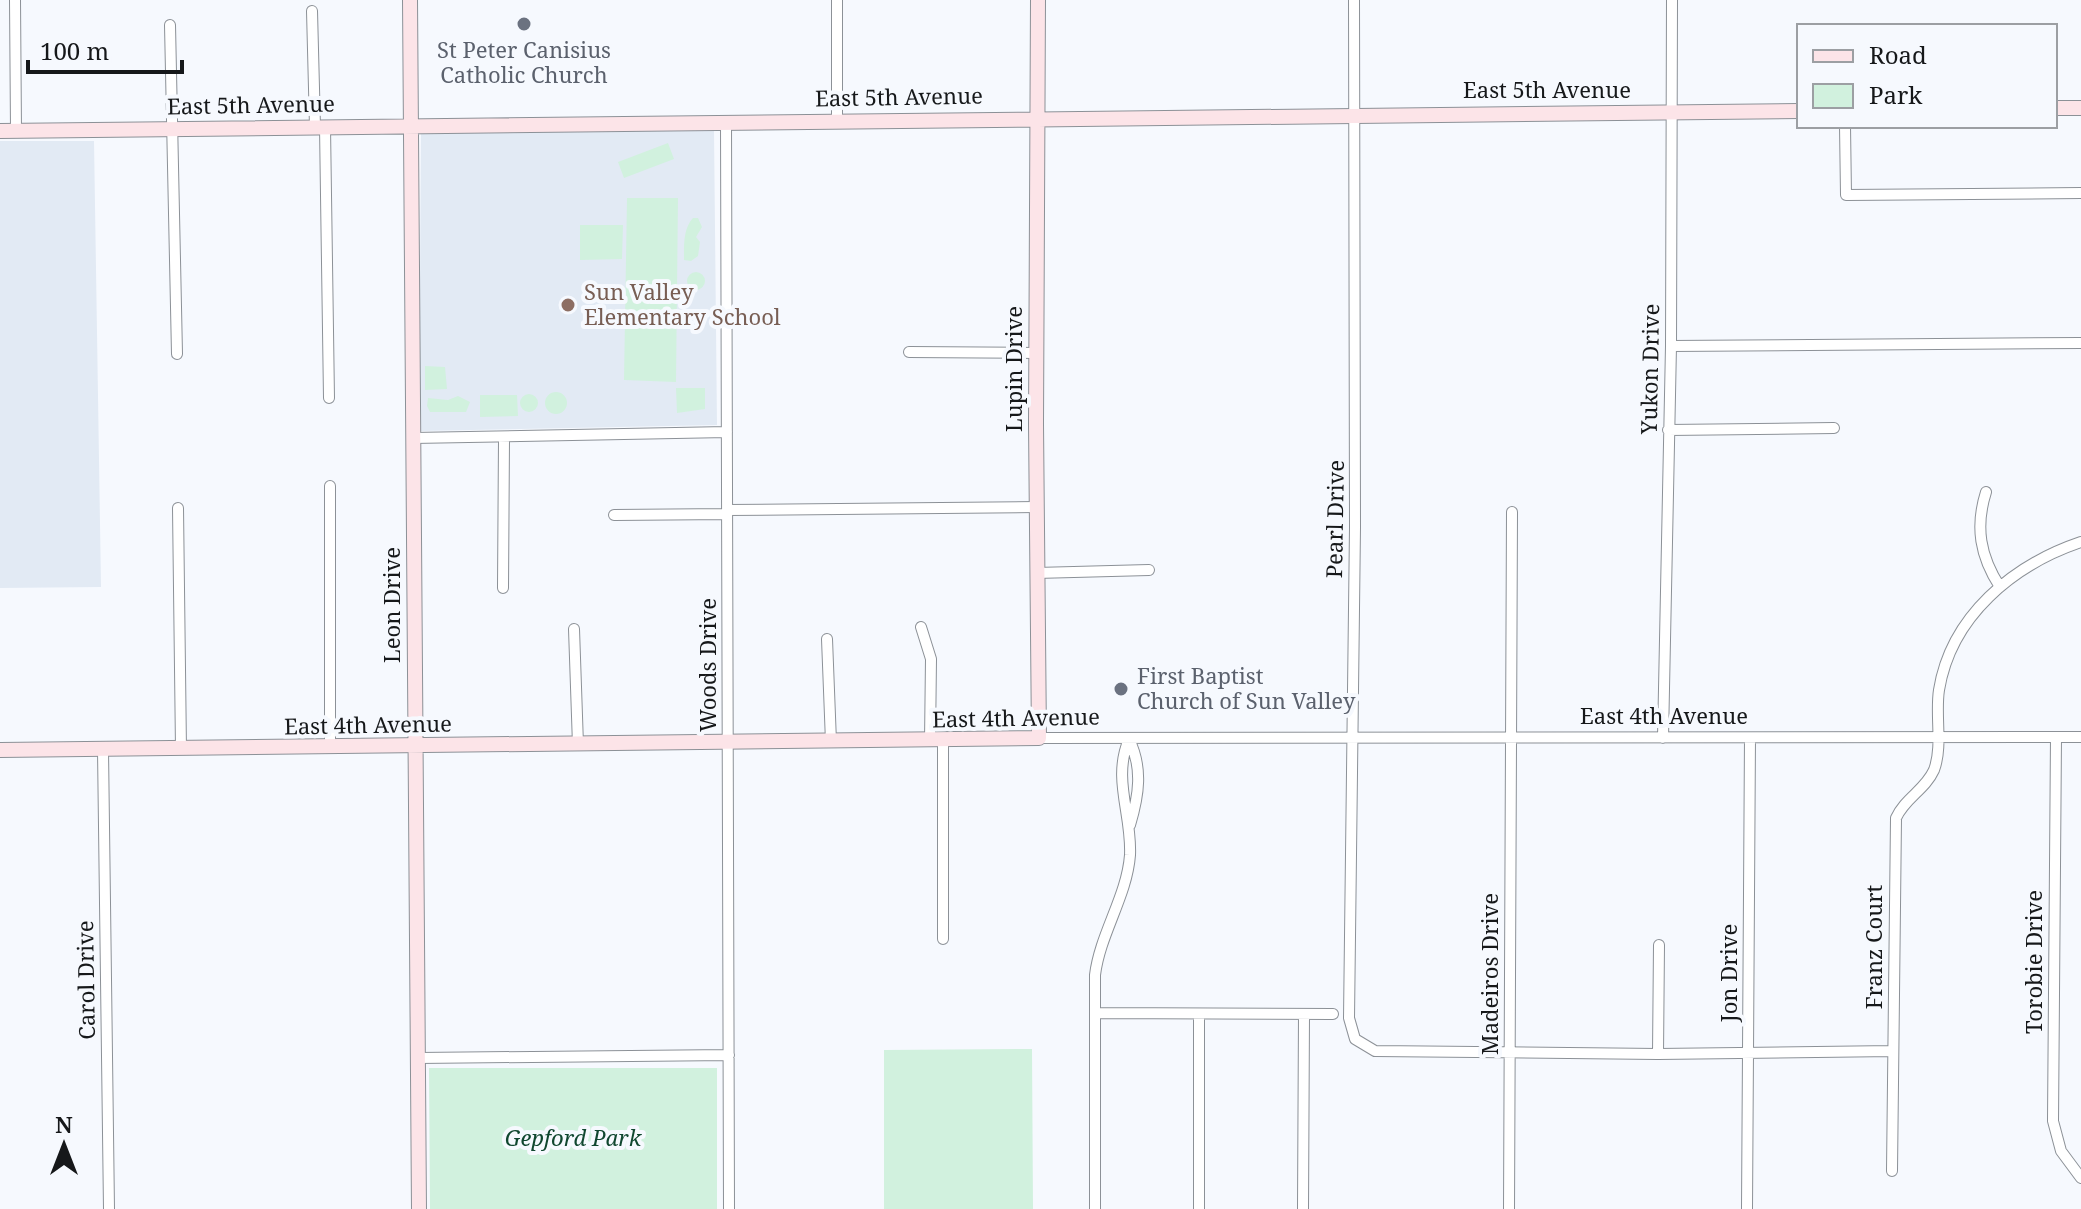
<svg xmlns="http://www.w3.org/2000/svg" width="2081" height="1209" viewBox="0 0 2081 1209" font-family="'Noto Serif',serif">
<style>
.built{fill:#e2eaf4}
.green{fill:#d1f1de}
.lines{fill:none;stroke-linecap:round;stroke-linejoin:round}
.street-casing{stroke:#8c9197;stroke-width:12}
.secondary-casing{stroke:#8c9197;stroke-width:16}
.street{stroke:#fff;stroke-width:10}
.secondary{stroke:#fce4e8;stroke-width:14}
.worship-dot{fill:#6b7280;stroke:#f6f9fe;stroke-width:3}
.education-dot{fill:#8d6e63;stroke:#f6f9fe;stroke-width:3}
.labels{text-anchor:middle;stroke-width:8;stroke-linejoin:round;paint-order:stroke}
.worship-label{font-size:22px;fill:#5b616d;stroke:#f6f9fe}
.street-label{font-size:22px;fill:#16181a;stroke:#f6f9fe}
.education-label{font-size:22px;fill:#785e54;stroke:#f6f9fe;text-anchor:start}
.park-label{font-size:22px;font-style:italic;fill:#10472f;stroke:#f6f9fe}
</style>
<rect width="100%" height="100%" fill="#f6f9fe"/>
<!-- built -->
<path class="built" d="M714 130 717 425 419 431 421 132Z
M0 141H94L101 587 0 588Z"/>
<!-- green -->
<path class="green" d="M668 143 674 159 624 178 618 162Z
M627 198H678L676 382 624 380Z
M693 218H698L702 227 696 237 700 242 698 256 691 261 684 260C684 245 683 229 693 218Z
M580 225H623L622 259 580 260Z
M687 281a9 9 0 1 1 18 0a9 9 0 1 1-18 0Z
M425 366 445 367 447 389 425 390Z
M676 388H705V409L677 413Z
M545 403a11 11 0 1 1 22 0a11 11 0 1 1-22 0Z
M520 403a9 9 0 1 1 18 0a9 9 0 1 1-18 0Z
M480 395H517L518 416 480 417Z
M458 396 470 402 466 412H430L427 406 428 398 448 400Z
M1032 1049 1033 1209H884V1050Z
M429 1068H717V1209H430Z"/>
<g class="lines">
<defs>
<path id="street" d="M15 0 16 130
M1354 0 1355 527 1349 1018 1355 1039 1375 1051 1658 1054 1893 1051
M312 11 315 127
M170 25 177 354
M837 120V0
M726 122 729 1209
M1845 126 1846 195 2081 193
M325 127 329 398
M1671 346 2081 343
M909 352 1035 353
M1668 430 1834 428
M413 438 727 432
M330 486V747
M1986 492C1975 527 1980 556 2000 587
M178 508 181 749
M727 510 1036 507
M614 515 727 514
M1036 573 1149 570
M503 588 504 439
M921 627 931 659 930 741
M574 629 578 745
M827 639 831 742
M2056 737 2053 1121 2061 1151 2081 1178
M1039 738 2081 737
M1663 738 1671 346 1672 0
M1129 739C1143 768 1139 795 1130 825
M943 741V939
M103 750 109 1209
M1096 1013 1333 1014
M1199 1014V1209
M1658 1054 1659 945
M418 1058 729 1055
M1892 1171 1896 818C1905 798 1925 790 1934 770 1943 746 1935 715 1939 690 1951 616 2013 565 2081 542
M1095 1209V975C1100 934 1127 896 1130 855 1132 814 1112 779 1129 739
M1303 1209 1304 1014
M1509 1209 1512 512
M1747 1209 1750 738"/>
<path id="secondary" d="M410 0 419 1209
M2055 108H2081
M0 131 1799 111
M0 750 1039 738 1036 424 1038 0"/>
</defs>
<!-- street casing -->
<use href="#street" class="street-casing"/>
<!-- secondary casing -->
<use href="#secondary" class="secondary-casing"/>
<!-- street -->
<use href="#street" class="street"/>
<!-- secondary -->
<use href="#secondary" class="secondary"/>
</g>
<!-- markers -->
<g class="worship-dot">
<circle cx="524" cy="24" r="8"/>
<circle cx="1121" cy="689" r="8"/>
</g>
<circle class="education-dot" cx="568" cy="305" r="8"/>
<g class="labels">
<!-- worship labels -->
<g class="worship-label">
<text x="524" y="58">St Peter Canisius<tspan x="524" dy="25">Catholic Church</tspan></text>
<text x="1137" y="684" text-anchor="start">First Baptist<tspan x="1137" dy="25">Church of Sun Valley</tspan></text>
</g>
<!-- street labels -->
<g class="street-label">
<text x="1547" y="98">East 5th Avenue</text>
<text transform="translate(899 97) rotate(-1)" y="8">East 5th Avenue</text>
<text transform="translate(251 105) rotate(-1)" y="8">East 5th Avenue</text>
<text transform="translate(1014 369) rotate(-90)" y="8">Lupin Drive</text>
<text transform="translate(1650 369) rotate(-89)" y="8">Yukon Drive</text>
<text transform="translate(1335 519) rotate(-89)" y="8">Pearl Drive</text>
<text transform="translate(392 605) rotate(-90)" y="8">Leon Drive</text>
<text transform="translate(708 665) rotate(-90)" y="8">Woods Drive</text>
<text x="1664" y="724">East 4th Avenue</text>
<text transform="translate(1016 718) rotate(-1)" y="8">East 4th Avenue</text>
<text transform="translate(368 725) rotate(-1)" y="8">East 4th Avenue</text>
<text transform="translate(1874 947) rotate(-90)" y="8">Franz Court</text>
<text transform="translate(2034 962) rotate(-90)" y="8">Torobie Drive</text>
<text transform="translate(1729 973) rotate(-90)" y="8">Jon Drive</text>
<text transform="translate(1490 974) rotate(-90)" y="8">Madeiros Drive</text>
<text transform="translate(86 980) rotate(-91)" y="8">Carol Drive</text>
</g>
<!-- education labels -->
<g class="education-label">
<text x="584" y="300">Sun Valley<tspan x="584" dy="25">Elementary School</tspan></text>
</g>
<!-- park labels -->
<g class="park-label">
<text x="573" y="1146">Gepford Park</text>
</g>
</g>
<!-- legend -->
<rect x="1797" y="24" width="260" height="104" fill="#f6f9fe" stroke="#9c9fa3" stroke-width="2"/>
<rect x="1813" y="50" width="40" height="12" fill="#fce4e8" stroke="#9c9fa3" stroke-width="2"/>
<text x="1869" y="64" font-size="24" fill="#16181a">Road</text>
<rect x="1813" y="84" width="40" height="24" fill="#d1f1de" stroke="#9c9fa3" stroke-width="2"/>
<text x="1869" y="104" font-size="24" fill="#16181a">Park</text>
<!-- north arrow -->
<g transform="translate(64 1145)" stroke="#f6f9fe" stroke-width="6" paint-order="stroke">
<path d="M0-6L14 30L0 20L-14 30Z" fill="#16181a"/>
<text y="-12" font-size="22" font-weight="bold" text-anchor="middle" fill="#16181a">N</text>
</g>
<!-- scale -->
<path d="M28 60v12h154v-12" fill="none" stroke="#16181a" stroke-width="4"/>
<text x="40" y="60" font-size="24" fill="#16181a" stroke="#f6f9fe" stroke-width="6" paint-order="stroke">100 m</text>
</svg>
